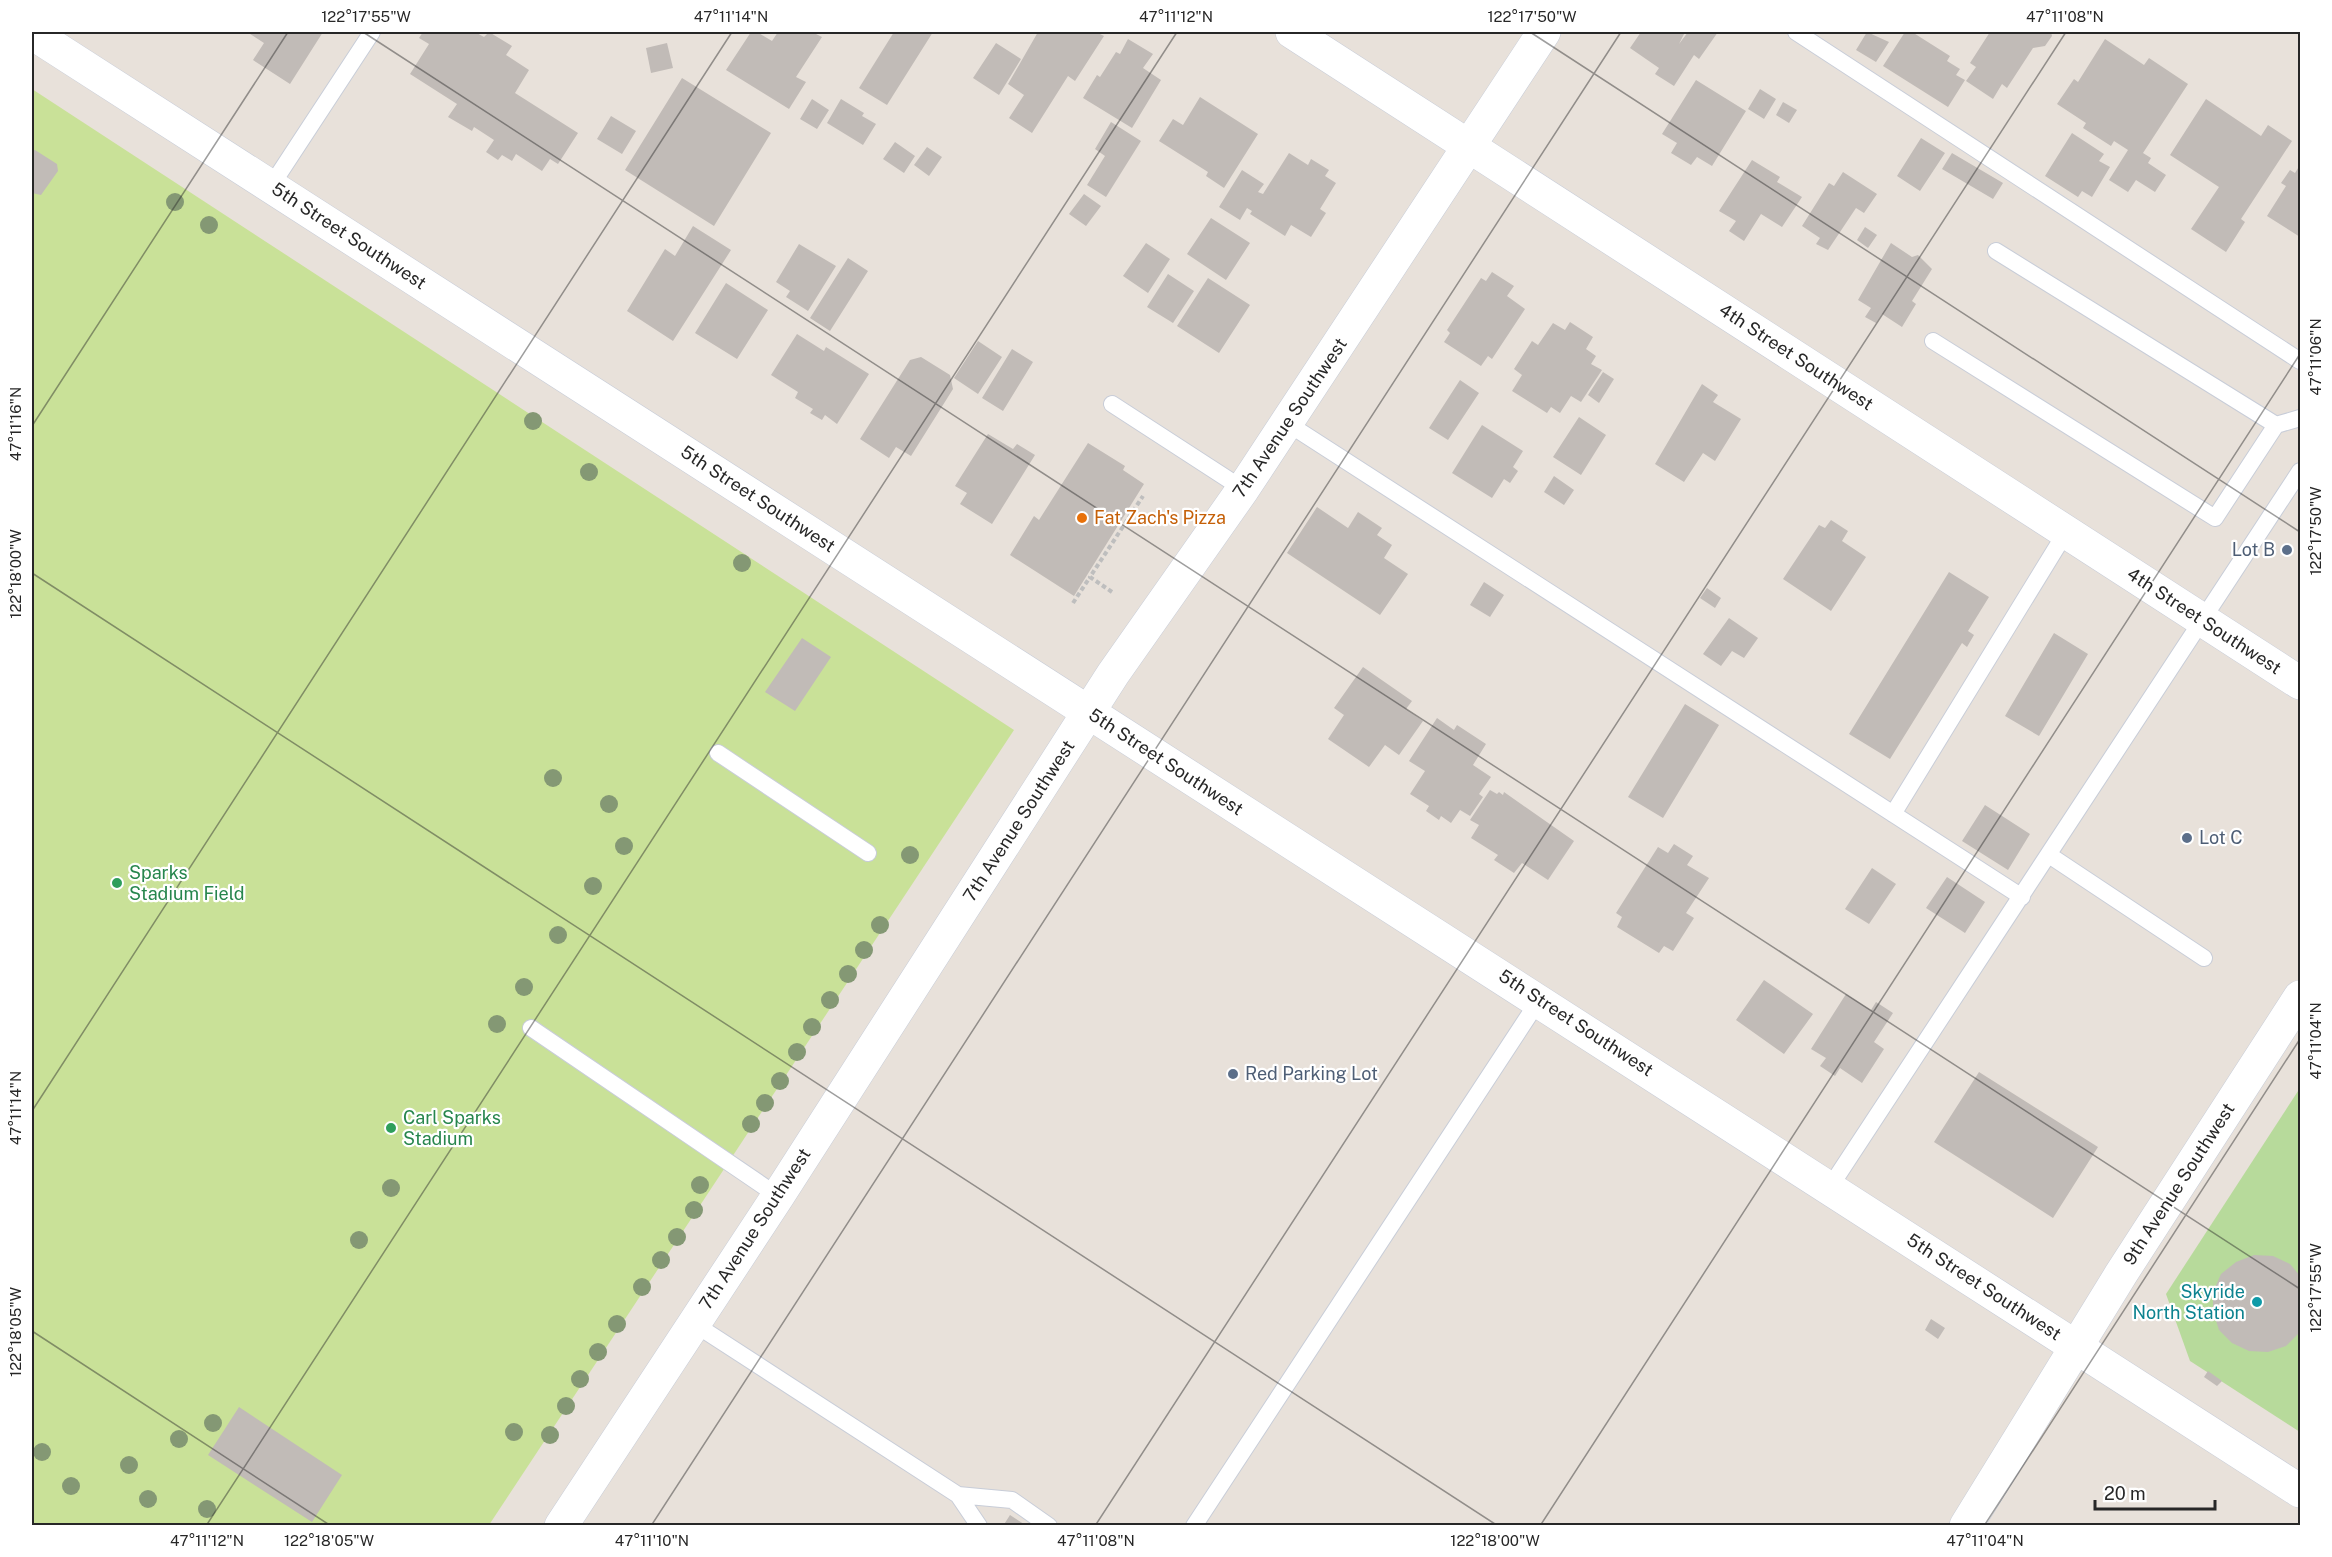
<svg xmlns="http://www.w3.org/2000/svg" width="2332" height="1557" viewBox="0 0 2332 1557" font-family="'Public Sans',sans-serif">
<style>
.green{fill:#b7da9b}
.pitch{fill:#c9e198}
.building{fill:#c1bbb7}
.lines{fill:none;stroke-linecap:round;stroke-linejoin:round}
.service-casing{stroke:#c8cdd8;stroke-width:18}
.minor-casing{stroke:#c8cdd8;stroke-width:34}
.tertiary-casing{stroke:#c8cdd8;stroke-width:34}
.secondary-casing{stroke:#c8cdd8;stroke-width:34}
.path{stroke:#bebebe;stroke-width:4;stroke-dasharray:4.5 3;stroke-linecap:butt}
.service{stroke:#fff;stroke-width:16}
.minor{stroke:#fff;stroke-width:33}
.tertiary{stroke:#fff;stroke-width:33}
.secondary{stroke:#fff;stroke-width:33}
.tree{fill:#849874}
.ticks{fill:none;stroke:#272727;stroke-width:1.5;stroke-opacity:0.45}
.food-dot{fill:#e8710a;stroke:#fff;stroke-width:2}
.service-dot{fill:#5c6f8a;stroke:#fff;stroke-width:2}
.leisure-dot{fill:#2e9e5b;stroke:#fff;stroke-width:2}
.culture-dot{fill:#0f9aa8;stroke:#fff;stroke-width:2}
.labels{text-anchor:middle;stroke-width:4.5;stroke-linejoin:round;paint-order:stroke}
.street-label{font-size:18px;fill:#272727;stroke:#fff}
.food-label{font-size:18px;fill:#c56008;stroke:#fff;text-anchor:start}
.service-label{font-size:18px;fill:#4e5e75;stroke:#fff;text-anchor:start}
.leisure-label{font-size:18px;fill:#27864d;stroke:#fff;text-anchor:start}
.culture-label{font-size:18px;fill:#0d838f;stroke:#fff;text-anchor:end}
.neatline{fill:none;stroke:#272727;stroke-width:2}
.ticks-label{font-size:15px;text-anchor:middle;fill:#272727}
</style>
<rect width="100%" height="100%" fill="#e8e1da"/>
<!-- green -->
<path class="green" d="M2300 1088V1432L2190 1361 2166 1294Z"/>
<!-- pitch -->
<path class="pitch" d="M32 89 1014 730 489 1525H32Z"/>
<!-- building -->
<path class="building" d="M247 32H323L290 84 253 60 264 43Z
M423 32H475L484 37 489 32 512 46 506 55 529 70 515 93 578 133 558 164 550 159 542 171 516 154 512 161 502 155 498 160 486 152 494 140 474 127 472 131 448 117 457 104 410 74 429 44 419 38Z
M751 32H757L772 41 778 32H812L822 37 796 77 806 82 789 109 726 70Z
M894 32H933L887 105 859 88Z
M1038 32H1096L1104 36 1075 81 1068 76 1032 133 1009 118 1024 95 1008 84Z
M1641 32H1685L1679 44 1688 32H1718L1699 59 1694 55 1674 86 1655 74 1659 68 1630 48Z
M1867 32 1889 42 1876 62 1856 50Z
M1905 32H1912L1950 56 1947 61 1960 69 1956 75 1965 80 1948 107 1883 66Z
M1990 32H2051L2052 36 2045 46 2033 48 2007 88 2002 84 1993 99 1966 81 1976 67 1970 63Z
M1128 39 1153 54 1143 68 1161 80 1132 128 1083 98 1097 75 1100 77 1116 52 1120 54Z
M2105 39 2144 65 2149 58 2188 84 2143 153 2151 158 2148 163 2166 175 2155 192 2136 180 2128 192 2109 180 2128 150 2114 141 2111 146 2083 128 2086 123 2057 104 2074 79 2078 82Z
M667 43 673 68 651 73 646 48Z
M996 43 1021 59 999 95 973 78Z
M682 78 771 133 714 226 625 170Z
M1696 80 1746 111 1712 166 1697 157 1691 165 1671 153 1677 143 1662 134Z
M1760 89 1776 99 1764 119 1748 109Z
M1200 97 1258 134 1224 188 1206 176 1208 172 1159 141 1173 119 1183 125Z
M812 99 829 110 817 129 800 119Z
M841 99 864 113 862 116 876 124 863 145 827 123Z
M2206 99 2261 136 2268 125 2292 141 2241 219 2245 222 2226 252 2191 229 2219 187 2170 155Z
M1783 102 1797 110 1789 123 1776 115Z
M611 116 636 131 622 154 597 139Z
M1111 122 1141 141 1106 197 1087 185 1105 156 1095 149Z
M2072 133 2104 154 2099 161 2110 167 2092 197 2082 191 2078 197 2045 176Z
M1921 138 1945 153 1920 191 1897 176Z
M895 142 915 156 904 173 883 159Z
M927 147 942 157 929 176 914 165Z
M35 150 57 164 58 171 41 195 32 193V151Z
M1289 153 1308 165 1311 159 1329 170 1325 176 1336 183 1320 209 1326 213 1311 237 1291 225 1285 236 1250 214 1252 211 1247 208 1240 220 1219 207 1242 170 1264 184 1258 192 1263 194Z
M1952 153 2003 183 1993 199 1942 169Z
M1752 160 1780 177 1777 182 1802 197 1782 227 1761 214 1744 241 1729 231 1736 221 1719 211Z
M2300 165V237L2267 216 2286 186 2281 183 2290 170 2295 173Z
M1843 172 1877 194 1864 213 1856 208 1828 250 1816 244 1820 238 1802 226 1829 183 1834 186Z
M1084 194 1101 206 1086 226 1069 214Z
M1211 218 1250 243 1226 280 1187 254Z
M693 226 731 250 673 341 627 311 665 249 675 256Z
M1865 227 1877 235 1868 248 1857 240Z
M1146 243 1170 259 1148 293 1123 276Z
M1891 243 1912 257 1918 255 1932 269 1912 301 1916 304 1902 327 1882 314 1876 323 1865 317 1871 308 1858 300Z
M799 244 836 266 808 311 786 297 790 291 776 282Z
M848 258 868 271 830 331 810 318Z
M1492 272 1514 286 1507 296 1525 309 1492 359 1488 356 1481 366 1444 342 1450 333 1447 330 1481 278 1486 281Z
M1168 274 1194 291 1173 323 1147 307Z
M1208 278 1250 305 1219 353 1177 326Z
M726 283 768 310 737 359 695 333Z
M1570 322 1593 337 1586 349 1596 356 1591 364 1602 370 1581 402 1571 396 1560 413 1551 407 1547 413 1512 391 1522 375 1514 369 1532 341 1538 345 1553 323 1565 330Z
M797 334 824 351 826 347 869 374 837 424 825 415 822 420 810 413 813 409 795 398 798 392 771 375Z
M978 341 1002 357 978 394 954 378Z
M1012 349 1033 362 1003 411 982 398Z
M921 357 950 375 953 389 911 456 896 447 889 458 860 439 910 360Z
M1603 372 1614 379 1599 403 1588 395Z
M1460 380 1479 393 1448 440 1429 428Z
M1702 384 1718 395 1713 402 1741 419 1715 461 1703 453 1684 482 1655 464Z
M1579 417 1606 435 1581 475 1553 457Z
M1482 425 1523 451 1513 467 1518 471 1510 483 1504 479 1492 498 1452 473Z
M988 434 1013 449 1017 444 1035 455 992 524 960 504 967 493 955 486Z
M1088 443 1125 466 1123 470 1144 484 1074 596 1010 555 1034 516 1039 520Z
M1554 476 1574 490 1564 505 1544 492Z
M1317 507 1348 528 1358 512 1382 528 1377 535 1392 545 1384 558 1408 574 1380 615 1287 553Z
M1831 520 1848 531 1842 541 1866 557 1831 611 1783 579 1819 525 1825 528Z
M1949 572 1989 597 1968 631 1974 635 1967 647 1962 643 1890 759 1849 734Z
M1484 582 1504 595 1490 617 1470 605Z
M1707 588 1721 598 1715 608 1700 598Z
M1729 618 1758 638 1744 658 1732 651 1721 666 1703 654Z
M2054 633 2088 654 2039 736 2005 716Z
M802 638 831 657 795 711 765 692Z
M1363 667 1412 701 1406 709 1423 721 1399 755 1385 745 1369 767 1328 739 1344 715 1334 708Z
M1685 704 1719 725 1663 818 1628 797Z
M1437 718 1454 730 1457 725 1486 744 1473 765 1491 777 1479 794 1483 797 1470 816 1460 810 1451 823 1441 816 1439 820 1426 811 1429 806 1410 794 1425 771 1409 761Z
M1490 790 1497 794 1499 792 1503 795 1504 792 1574 841 1548 880 1522 863 1514 873 1494 860 1498 855 1471 838 1479 825 1470 820Z
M1985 805 2030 834 2008 870 1962 841Z
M1674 844 1693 856 1687 865 1709 878 1686 913 1694 918 1673 951 1664 946 1659 953 1617 927 1622 917 1616 913 1658 847 1668 853Z
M1872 868 1896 884 1869 924 1845 909Z
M1947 877 1985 902 1965 933 1926 908Z
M1764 980 1813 1014 1784 1054 1736 1020Z
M1846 994 1871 1010 1876 1002 1893 1013 1874 1042 1884 1049 1862 1083 1840 1068 1835 1076 1820 1066 1826 1058 1811 1049Z
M1979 1072 2098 1147 2053 1218 1934 1142Z
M2254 1255 2273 1256 2290 1264 2300 1276V1332L2286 1346 2268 1352 2249 1351 2232 1343 2219 1330 2213 1311V1292L2221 1274 2236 1262Z
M1931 1319 1945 1328 1938 1339 1925 1330Z
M2208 1371 2222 1381 2217 1386 2204 1377Z
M239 1407 342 1475 312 1522 208 1455Z
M1010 1515 1027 1526H1003Z"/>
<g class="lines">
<defs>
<path id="service" d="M1796 32 2300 361
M271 186 372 32
M1996 251 2276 425 2300 418
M1933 341 2215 518 2276 425
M1112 404 1243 489
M1287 423 2022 897
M718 753 868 853
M1893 814 2066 532
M2049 855 2204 958
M531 1028 778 1196
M1830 1187 2300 471
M693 1323 958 1495 979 1526
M958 1495 1012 1500 1049 1526
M1194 1526 1539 1000"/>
<path id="minor" d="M1292 32 2300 683
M1966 1526 2121 1274 2300 997"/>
<path id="tertiary" d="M561 1526 778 1196 1113 674 1243 489 1544 32"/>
<path id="secondary" d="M32 33 2300 1491"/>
</defs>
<!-- service casing -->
<use href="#service" class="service-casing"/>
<!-- minor casing -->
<use href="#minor" class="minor-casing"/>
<!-- tertiary casing -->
<use href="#tertiary" class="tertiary-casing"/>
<!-- secondary casing -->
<use href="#secondary" class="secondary-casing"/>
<!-- path -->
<path class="path" d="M1112 592 1090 577 1143 496
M1073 603 1090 577"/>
<!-- service -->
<use href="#service" class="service"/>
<!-- minor -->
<use href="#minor" class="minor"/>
<!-- tertiary -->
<use href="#tertiary" class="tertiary"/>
<!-- secondary -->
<use href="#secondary" class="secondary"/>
</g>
<!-- trees -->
<g class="tree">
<circle cx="175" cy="202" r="9"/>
<circle cx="209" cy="225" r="9"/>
<circle cx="533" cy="421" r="9"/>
<circle cx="589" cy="472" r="9"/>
<circle cx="742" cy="563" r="9"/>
<circle cx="553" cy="778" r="9"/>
<circle cx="609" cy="804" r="9"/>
<circle cx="624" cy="846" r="9"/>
<circle cx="910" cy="855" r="9"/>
<circle cx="593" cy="886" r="9"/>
<circle cx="880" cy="925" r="9"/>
<circle cx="558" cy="935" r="9"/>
<circle cx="864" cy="950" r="9"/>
<circle cx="848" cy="974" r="9"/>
<circle cx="524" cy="987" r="9"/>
<circle cx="830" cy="1000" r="9"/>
<circle cx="497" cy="1024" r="9"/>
<circle cx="812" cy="1027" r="9"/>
<circle cx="797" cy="1052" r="9"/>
<circle cx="780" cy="1081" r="9"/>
<circle cx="765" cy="1103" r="9"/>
<circle cx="751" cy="1124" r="9"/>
<circle cx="700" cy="1185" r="9"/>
<circle cx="391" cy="1188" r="9"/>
<circle cx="694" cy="1210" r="9"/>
<circle cx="677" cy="1237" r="9"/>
<circle cx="359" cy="1240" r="9"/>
<circle cx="661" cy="1260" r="9"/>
<circle cx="642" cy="1287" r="9"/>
<circle cx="617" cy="1324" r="9"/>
<circle cx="598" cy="1352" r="9"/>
<circle cx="580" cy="1379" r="9"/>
<circle cx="566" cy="1406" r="9"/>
<circle cx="213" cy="1423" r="9"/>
<circle cx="514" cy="1432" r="9"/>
<circle cx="550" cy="1435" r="9"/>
<circle cx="179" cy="1439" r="9"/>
<circle cx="42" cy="1452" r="9"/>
<circle cx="129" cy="1465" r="9"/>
<circle cx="71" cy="1486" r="9"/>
<circle cx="148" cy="1499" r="9"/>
<circle cx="207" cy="1509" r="9"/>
</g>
<!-- ticks -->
<path class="ticks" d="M363 32 2300 1289M1530 32 2300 532M32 426 288 32M32 573 1498 1526M32 1111 732 32M32 1331 331 1526M206 1526 1177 32M651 1526 1621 32M1095 1526 2066 32M1540 1526 2300 354M1984 1526 2300 1039"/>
<!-- markers -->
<circle class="food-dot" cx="1082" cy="518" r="6"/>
<g class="service-dot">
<circle cx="2287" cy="550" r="6"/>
<circle cx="2187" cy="838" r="6"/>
<circle cx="1233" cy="1074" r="6"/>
</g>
<g class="leisure-dot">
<circle cx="117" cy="883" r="6"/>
<circle cx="391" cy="1128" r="6"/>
</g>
<circle class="culture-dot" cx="2257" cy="1302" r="6"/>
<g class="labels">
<!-- street labels -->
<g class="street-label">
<text transform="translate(349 236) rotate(33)" y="6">5th Street Southwest</text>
<text transform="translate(1796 357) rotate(33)" y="6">4th Street Southwest</text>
<text transform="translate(1290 418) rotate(-56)" y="6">7th Avenue Southwest</text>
<text transform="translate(758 499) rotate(33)" y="6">5th Street Southwest</text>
<text transform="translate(2204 621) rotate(33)" y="6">4th Street Southwest</text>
<text transform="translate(1166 762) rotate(33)" y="6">5th Street Southwest</text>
<text transform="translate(1019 821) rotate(-57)" y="6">7th Avenue Southwest</text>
<text transform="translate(1576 1023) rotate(33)" y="6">5th Street Southwest</text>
<text transform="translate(2179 1184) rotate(-57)" y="6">9th Avenue Southwest</text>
<text transform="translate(755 1229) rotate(-57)" y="6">7th Avenue Southwest</text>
<text transform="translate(1984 1287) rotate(33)" y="6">5th Street Southwest</text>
</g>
<!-- food labels -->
<g class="food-label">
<text x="1094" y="524">Fat Zach's Pizza</text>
</g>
<!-- service labels -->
<g class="service-label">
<text x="2275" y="556" text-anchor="end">Lot B</text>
<text x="2199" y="844">Lot C</text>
<text x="1245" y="1080">Red Parking Lot</text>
</g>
<!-- leisure labels -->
<g class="leisure-label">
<text x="129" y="879">Sparks<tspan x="129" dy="21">Stadium Field</tspan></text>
<text x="403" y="1124">Carl Sparks<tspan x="403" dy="21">Stadium</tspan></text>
</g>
<!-- culture labels -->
<g class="culture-label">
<text x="2245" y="1298">Skyride<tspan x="2245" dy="21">North Station</tspan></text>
</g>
</g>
<!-- border -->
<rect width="2332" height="1557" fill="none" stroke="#ffffff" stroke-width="66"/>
<!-- scale -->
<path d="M2095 1500v9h120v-9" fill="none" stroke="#272727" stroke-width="3"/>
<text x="2104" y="1500" font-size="18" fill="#272727" stroke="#ffffff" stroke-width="4.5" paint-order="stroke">20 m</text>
<rect x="33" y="33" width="2266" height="1491" class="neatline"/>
<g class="ticks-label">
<text x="366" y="22">122°17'55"W</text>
<text x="731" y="22">47°11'14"N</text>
<text x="1176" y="22">47°11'12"N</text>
<text x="1532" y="22">122°17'50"W</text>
<text x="2065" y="22">47°11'08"N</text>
<text transform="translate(2316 357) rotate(-90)" y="5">47°11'06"N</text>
<text transform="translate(16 424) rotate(-90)" y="5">47°11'16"N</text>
<text transform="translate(2316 531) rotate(-90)" y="5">122°17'50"W</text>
<text transform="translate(16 574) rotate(-90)" y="5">122°18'00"W</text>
<text transform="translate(2316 1041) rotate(-90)" y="5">47°11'04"N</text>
<text transform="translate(16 1108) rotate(-90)" y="5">47°11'14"N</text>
<text transform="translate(2316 1288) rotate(-90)" y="5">122°17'55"W</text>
<text transform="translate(16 1332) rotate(-90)" y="5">122°18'05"W</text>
<text x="207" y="1546">47°11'12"N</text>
<text x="329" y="1546">122°18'05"W</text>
<text x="652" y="1546">47°11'10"N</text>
<text x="1096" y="1546">47°11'08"N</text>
<text x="1495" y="1546">122°18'00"W</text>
<text x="1985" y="1546">47°11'04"N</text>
</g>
</svg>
